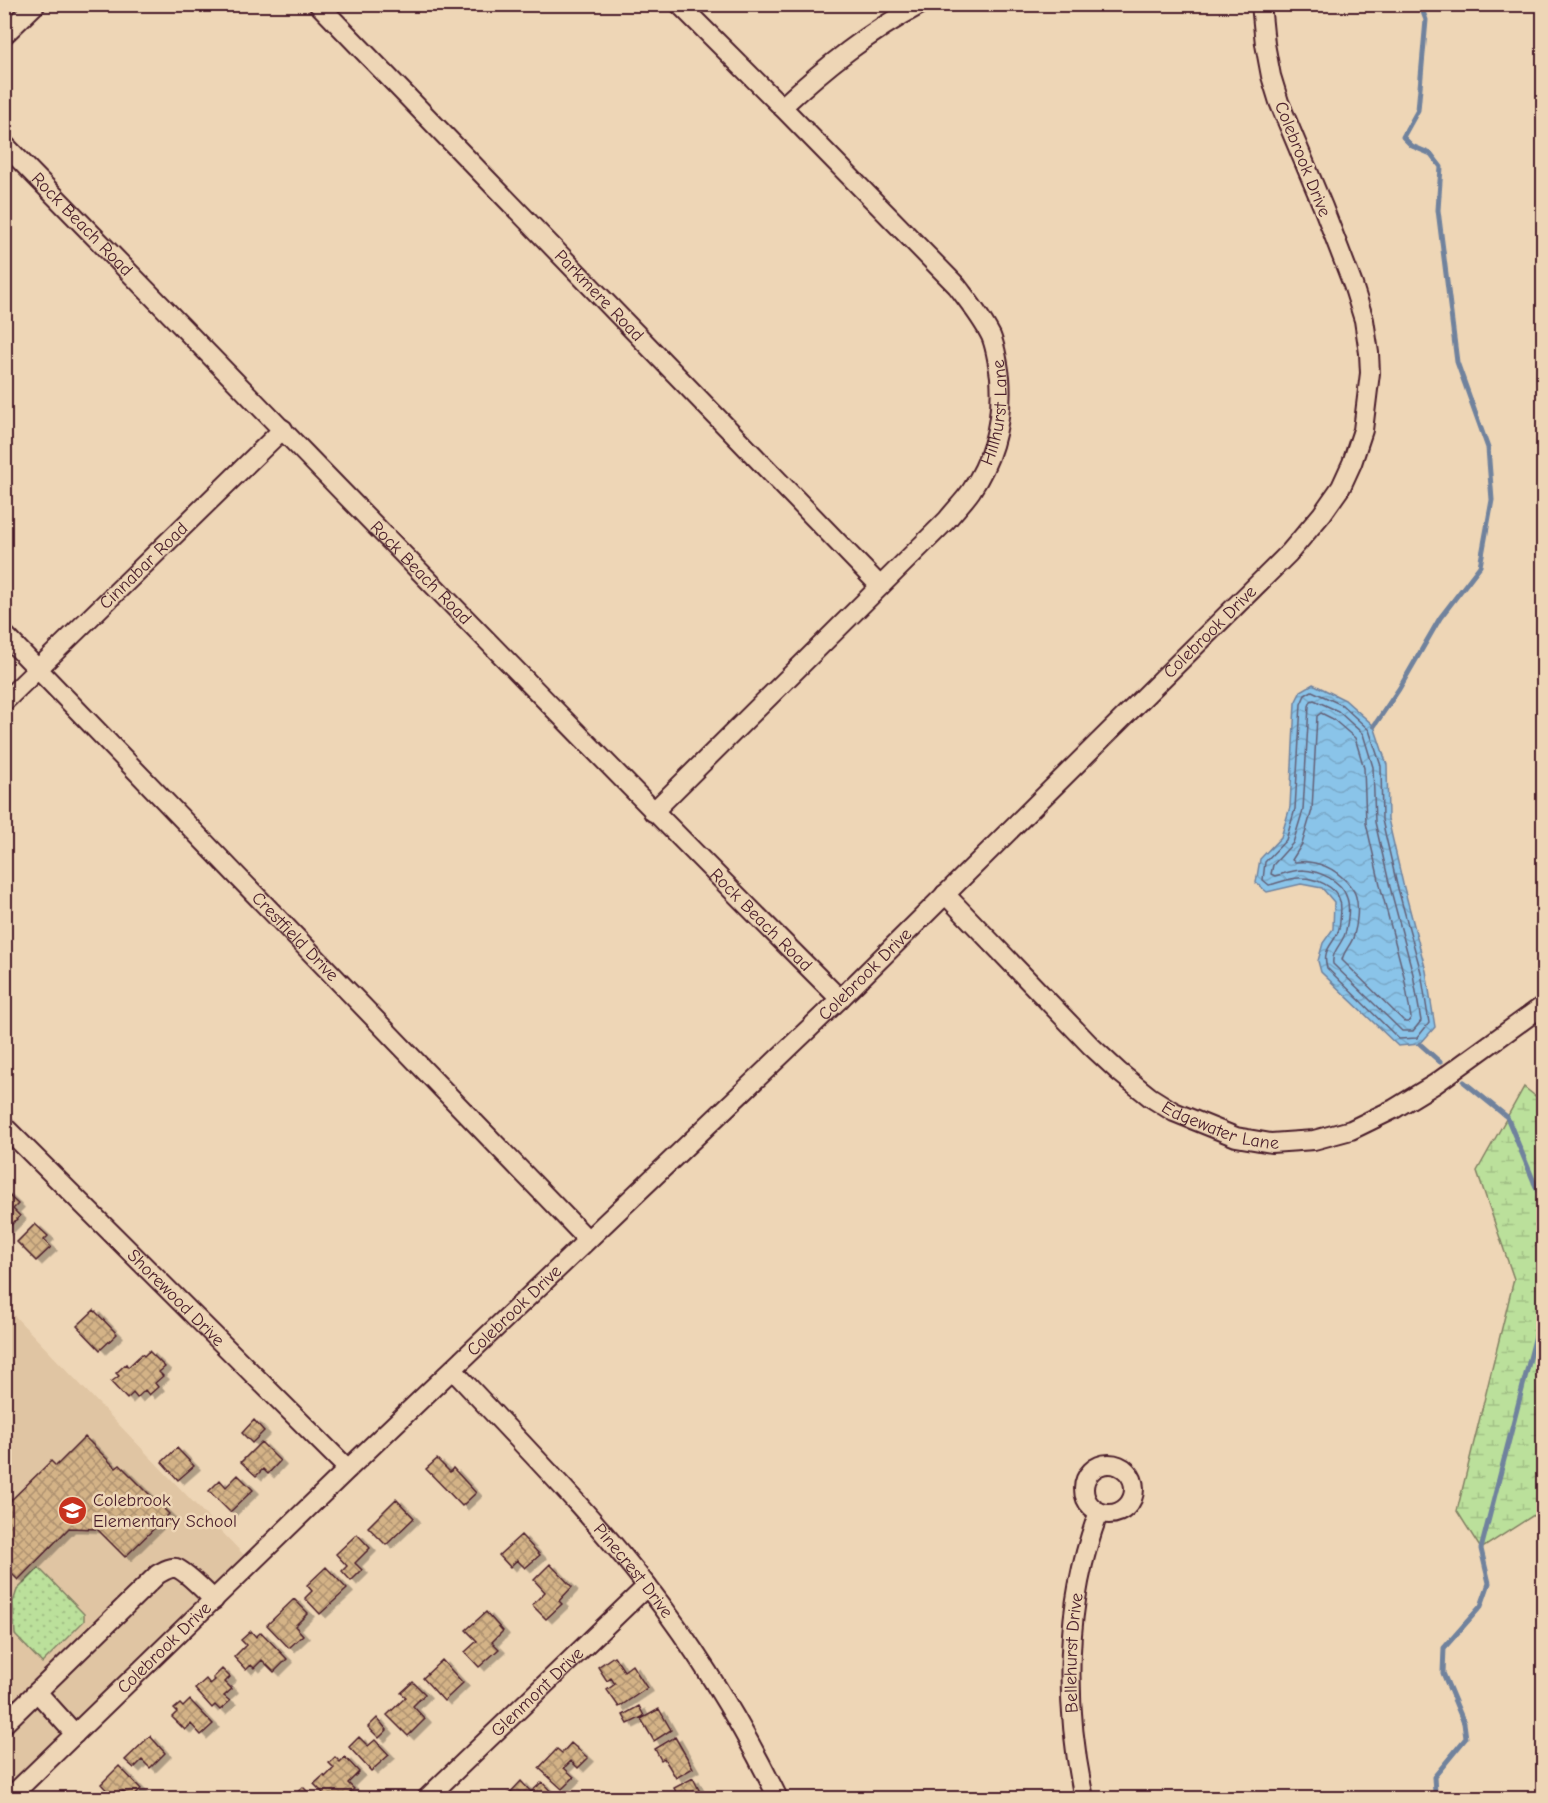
<svg xmlns="http://www.w3.org/2000/svg" width="1548" height="1803" viewBox="0 0 1548 1803" font-family="'Comic Neue',sans-serif">
<style>
.built{fill:#e0c5a3}
.wetland{fill:url(#wetland-marsh);stroke:#828063;stroke-width:1.5}
.park{fill:url(#park-dots);stroke:#828063;stroke-width:1.5}
.water{fill:url(#water-waves);stroke:#70829d;stroke-width:1.5}
.lines{fill:none;stroke-linecap:round;stroke-linejoin:round}
.shore{stroke:#646177;stroke-width:1.5}
.stream{stroke:#70829d;stroke-width:5}
.building{fill:url(#building-cross-hatch);stroke:#4a1f2b;stroke-width:1.5;filter:url(#shadow)}
.minor-casing{stroke:#4a1f2b;stroke-width:22}
.minor{stroke:#eed6b6;stroke-width:18}
.labels{text-anchor:middle;stroke-width:5;stroke-linejoin:round;paint-order:stroke}
.street-label{font-size:18px;fill:#4a1f2b;stroke:#eed6b6}
.poi-label{font-size:18px;fill:#4a1f2b;stroke:#eed6b6;text-anchor:start}
</style>
<defs>
<pattern id="wetland-marsh" width="20" height="14" patternUnits="userSpaceOnUse" patternTransform="scale(1.5)"><rect width="20" height="14" fill="#bbe09b"/><path d="M1 5h8M5 5V1M11 12h8M15 12V8" fill="none" stroke="#a2c086"/></pattern>
<pattern id="park-dots" width="8" height="8" patternUnits="userSpaceOnUse" patternTransform="scale(1.5)"><rect width="8" height="8" fill="#bbe09b"/><path d="M2 2h.1M6 6h.1" fill="none" stroke="#a2c086" stroke-width="1.8" stroke-linecap="round"/></pattern>
<pattern id="water-waves" width="16" height="10" patternUnits="userSpaceOnUse" patternTransform="scale(1.5)"><rect width="16" height="10" fill="#8ac4e9"/><path d="M0 5q4-4 8 0t8 0" fill="none" stroke="#79a8c8"/></pattern>
<pattern id="building-cross-hatch" width="8" height="8" patternUnits="userSpaceOnUse" patternTransform="scale(1.5)"><rect width="8" height="8" fill="#d4b387"/><path d="M0 0l8 8M0 8l8-8" fill="none" stroke="#ae916f"/></pattern>
<filter id="shadow"><feDropShadow dx="6" dy="3.5" stdDeviation="0" flood-color="#0004"/></filter>
</defs>
<rect width="100%" height="100%" fill="#eed6b6"/>
<filter id="ink" filterUnits="userSpaceOnUse"><feTurbulence type="fractalNoise" baseFrequency=".0167" numOctaves="2"/><feDisplacementMap in="SourceGraphic" scale="12" xChannelSelector="R" yChannelSelector="G"/><feConvolveMatrix kernelMatrix="1 2 1 2 8 2 1 2 1" color-interpolation-filters="sRGB"/></filter>
<g filter="url(#ink)">
<!-- built -->
<path class="built" d="M5 1306 245 1556 5 1789Z"/>
<!-- wetland -->
<path class="wetland" d="M1524 1087 1544 1103 1543 1509 1481 1549 1457 1511 1514 1279 1477 1171Z"/>
<!-- park -->
<path class="park" d="M39 1568 84 1614V1621L42 1663 15 1635 13 1602 17 1590Z"/>
<!-- water -->
<path class="water" d="M1313 684 1345 700 1374 726 1387 765 1388 819 1403 884 1426 971 1435 1027 1420 1044 1398 1046 1321 972 1318 961 1323 943 1333 929 1334 902 1322 888 1301 884 1267 892 1256 883 1260 859 1281 837 1290 807 1295 703 1301 691Z"/>
<g class="lines">
<!-- shore -->
<path class="shore" d="M1312 691 1342 705 1369 730 1381 766 1382 820 1397 885 1421 972 1429 1023 1417 1038 1399 1039 1327 968C1321 948 1335 944 1339 929 1340 922 1342 907 1340 901 1336 886 1315 878 1301 878 1291 877 1279 883 1269 885L1263 880 1265 862 1286 840 1295 809 1301 704 1305 695Z
M1314 700 1338 711 1363 734 1373 767 1375 822 1390 887 1413 974 1421 1021 1413 1031H1402L1333 964C1331 950 1344 943 1346 930 1348 922 1350 906 1347 898 1342 880 1319 871 1302 870 1293 870 1283 874 1275 876L1271 874 1273 865 1293 843 1303 810 1309 706 1311 701Z
M1321 713 1333 719 1355 738 1364 768 1366 823 1381 889 1404 976 1411 1018 1408 1022H1405L1342 960C1344 950 1352 944 1354 935 1357 925 1359 907 1356 897 1355 890 1350 886 1346 881 1332 866 1315 860 1295 862L1292 860 1302 844 1312 810 1317 716Z"/>
<!-- stream -->
<path class="stream" d="M1374 726 1399 689 1440 618 1480 566 1492 500 1488 448 1457 362 1438 210 1441 167 1431 154 1412 146 1403 137 1418 110 1426 20 1420 4
M1420 1044 1440 1062
M1464 1082 1507 1117 1544 1206
M1440 1798 1435 1793 1434 1777 1466 1738 1464 1723 1443 1673 1444 1648 1481 1606 1489 1583 1481 1549 1544 1304"/>
</g>
<!-- building -->
<path class="building" d="M4 1191 18 1204 13 1209 20 1216 5 1231Z
M35 1224 48 1236 44 1240 51 1247 36 1261 17 1242Z
M94 1310 117 1334 100 1350 77 1326Z
M149 1351 165 1367 159 1372 163 1376 155 1383 158 1387 149 1395 145 1390 137 1398 133 1393 127 1399 111 1382 119 1376 116 1373 126 1364 128 1367 142 1354 144 1356Z
M254 1420 264 1431 252 1443 242 1433Z
M85 1437 116 1468 120 1465 169 1514 125 1557 97 1529 69 1528 18 1580 4 1566V1507L51 1461 56 1466Z
M261 1442 280 1461 268 1474 263 1469 256 1476 241 1462Z
M177 1448 194 1466 178 1480 162 1462Z
M437 1459 450 1472 453 1468 476 1493 462 1506 426 1469Z
M238 1475 253 1490 230 1512 209 1491 220 1480 226 1487Z
M396 1499 414 1518 386 1545 368 1527Z
M357 1534 370 1548 355 1563 362 1570 351 1581 342 1571 347 1566 336 1554Z
M521 1535 540 1555 525 1568 517 1560 510 1567 499 1555Z
M550 1564 572 1587 559 1601 562 1604 546 1619 532 1605 545 1592 534 1580Z
M326 1567 347 1589 320 1614 305 1598 312 1591 307 1585Z
M294 1599 308 1613 295 1626 303 1635 289 1648 267 1625Z
M486 1612 503 1631 492 1642 499 1649 479 1667 465 1652 477 1641 466 1630Z
M251 1631 256 1637 261 1632 287 1659 274 1672 262 1660 254 1668 251 1665 246 1670 234 1657 246 1645 241 1640Z
M614 1656 624 1671 632 1665 647 1688 619 1707 607 1690 615 1684 611 1678 607 1681 598 1667Z
M442 1660 463 1683 444 1701 423 1678Z
M222 1669 230 1677 225 1682 232 1689 224 1696 230 1701 220 1710 215 1705 212 1708 195 1689 206 1679 210 1684 215 1680 213 1678Z
M413 1682 425 1694 413 1706 425 1719 408 1736 387 1715 406 1697 401 1693Z
M190 1700 213 1724 201 1735 191 1724 185 1730 172 1717 177 1712 174 1709 180 1704 183 1707Z
M639 1706 644 1716 628 1724 623 1715Z
M659 1709 671 1730 654 1741 641 1719Z
M377 1718 387 1730 379 1738 368 1727Z
M150 1736 165 1753 150 1768 142 1760 134 1768 125 1760Z
M359 1737 368 1746 375 1740 389 1755 371 1771 349 1747Z
M675 1737 693 1768 676 1778 664 1758 661 1760 655 1749Z
M571 1743 588 1758 578 1768 571 1761 564 1768 574 1777 562 1789 539 1768 557 1749 562 1753Z
M335 1757 340 1762 345 1757 359 1772 348 1783 354 1789 344 1798H328L314 1784 324 1775 325 1777 334 1768 329 1763Z
M119 1766 141 1789 131 1798 123 1791 114 1798 101 1784Z
M693 1778 703 1798H679L674 1788Z
M521 1781 531 1792 542 1782 557 1798H505Z
M303 1787 314 1798H291Z"/>
<g class="lines">
<defs>
<g id="minor">
<path id="s1" d="M318 4 880 586"/>
<path d="M4 35 36 4"/>
<path d="M782 107C826 66 868 33 921 4"/>
<path id="s2" d="M4 144C283 429 558 717 840 999"/>
<path id="s3" d="M4 634 587 1239"/>
<path id="s4" d="M4 702 283 429"/>
<path id="s5" d="M653 812 947 520C955 510 964 501 971 491 994 457 1003 417 1000 377 998 363 996 348 991 336 982 318 969 302 957 286L782 107 679 4"/>
<path id="s6" d="M945 894 1091 1046 1119 1072 1150 1097 1174 1112 1236 1137 1271 1143 1314 1140 1351 1130 1394 1109 1435 1084 1544 1005"/>
<path id="s7" d="M4 1126 348 1469"/>
<path id="s8" d="M453 1370C519 1441 588 1510 647 1586 698 1652 742 1724 778 1798"/>
<circle cx="1109" cy="1489" r="25"/>
<path d="M37 1692 75 1734"/>
<path d="M4 1724 158 1574C164 1571 170 1567 176 1568 184 1570 207 1593 214 1600"/>
<path id="s9" d="M9 1798 348 1469 840 999 1289 553 1322 514 1341 487 1352 463 1363 430 1370 373 1369 353 1364 320 1353 285 1323 207 1279 102 1271 76 1265 44 1261 4"/>
<path id="s10" d="M427 1798 647 1586"/>
<path id="s11" d="M1084 1798C1064 1704 1064 1603 1099 1512"/>
</g>
</defs>
<!-- minor casing -->
<use href="#minor" class="minor-casing"/>
<!-- minor -->
<use href="#minor" class="minor"/>
</g>
</g>
<!-- icons -->
<defs>
<symbol id="school-disc" viewBox="-11 -11 22 22"><circle r="9.5" fill="#c8321e" stroke="#eed6b6"/><path d="M0-5L7-2L0 1L-7-2ZM-4 1L0 2.5L4 1V4Q0 6-4 4Z" fill="#fff"/></symbol>
</defs>
<g fill-rule="evenodd">
<use href="#school-disc" x="56" y="1494" width="33" height="33"/>
</g>
<g class="labels">
<!-- street labels -->
<g class="street-label">
<text transform="translate(1303 159) rotate(68)" y="6">Colebrook Drive</text>
<text dy="6" stroke="none"><textPath href="#s2" startOffset="112">Rock Beach Road</textPath></text>
<text dy="6" stroke="none"><textPath href="#s1" startOffset="405">Parkmere Road</textPath></text>
<text dy="6" stroke="none"><textPath href="#s5" startOffset="536">Hillhurst Lane</textPath></text>
<text dy="6" stroke="none"><textPath href="#s4" startOffset="195">Cinnabar Road</textPath></text>
<text dy="6" stroke="none"><textPath href="#s2" startOffset="598">Rock Beach Road</textPath></text>
<text dy="6" stroke="none"><textPath href="#s9" startOffset="1674">Colebrook Drive</textPath></text>
<text dy="6" stroke="none"><textPath href="#s2" startOffset="1084">Rock Beach Road</textPath></text>
<text dy="6" stroke="none"><textPath href="#s3" startOffset="420">Crestfield Drive</textPath></text>
<text dy="6" stroke="none"><textPath href="#s9" startOffset="1188">Colebrook Drive</textPath></text>
<text dy="6" stroke="none"><textPath href="#s6" startOffset="366">Edgewater Lane</textPath></text>
<text dy="6" stroke="none"><textPath href="#s7" startOffset="243">Shorewood Drive</textPath></text>
<text dy="6" stroke="none"><textPath href="#s9" startOffset="702">Colebrook Drive</textPath></text>
<text dy="6" stroke="none"><textPath href="#s8" startOffset="270">Pinecrest Drive</textPath></text>
<text dy="6" stroke="none"><textPath href="#s9" startOffset="216">Colebrook Drive</textPath></text>
<text dy="6" stroke="none"><textPath href="#s11" startOffset="146">Bellehurst Drive</textPath></text>
<text dy="6" stroke="none"><textPath href="#s10" startOffset="153">Glenmont Drive</textPath></text>
</g>
<!-- poi labels -->
<g class="poi-label">
<text x="93" y="1506">Colebrook<tspan x="93" dy="21">Elementary School</tspan></text>
</g>
</g>
<!-- margin -->
<rect width="1548" height="1803" fill="none" stroke="#eed6b6" stroke-width="24"/>
<rect x="12" y="12" width="1524" height="1779" fill="none" stroke="#4a1f2b" stroke-width="2" filter="url(#ink)"/>
</svg>
